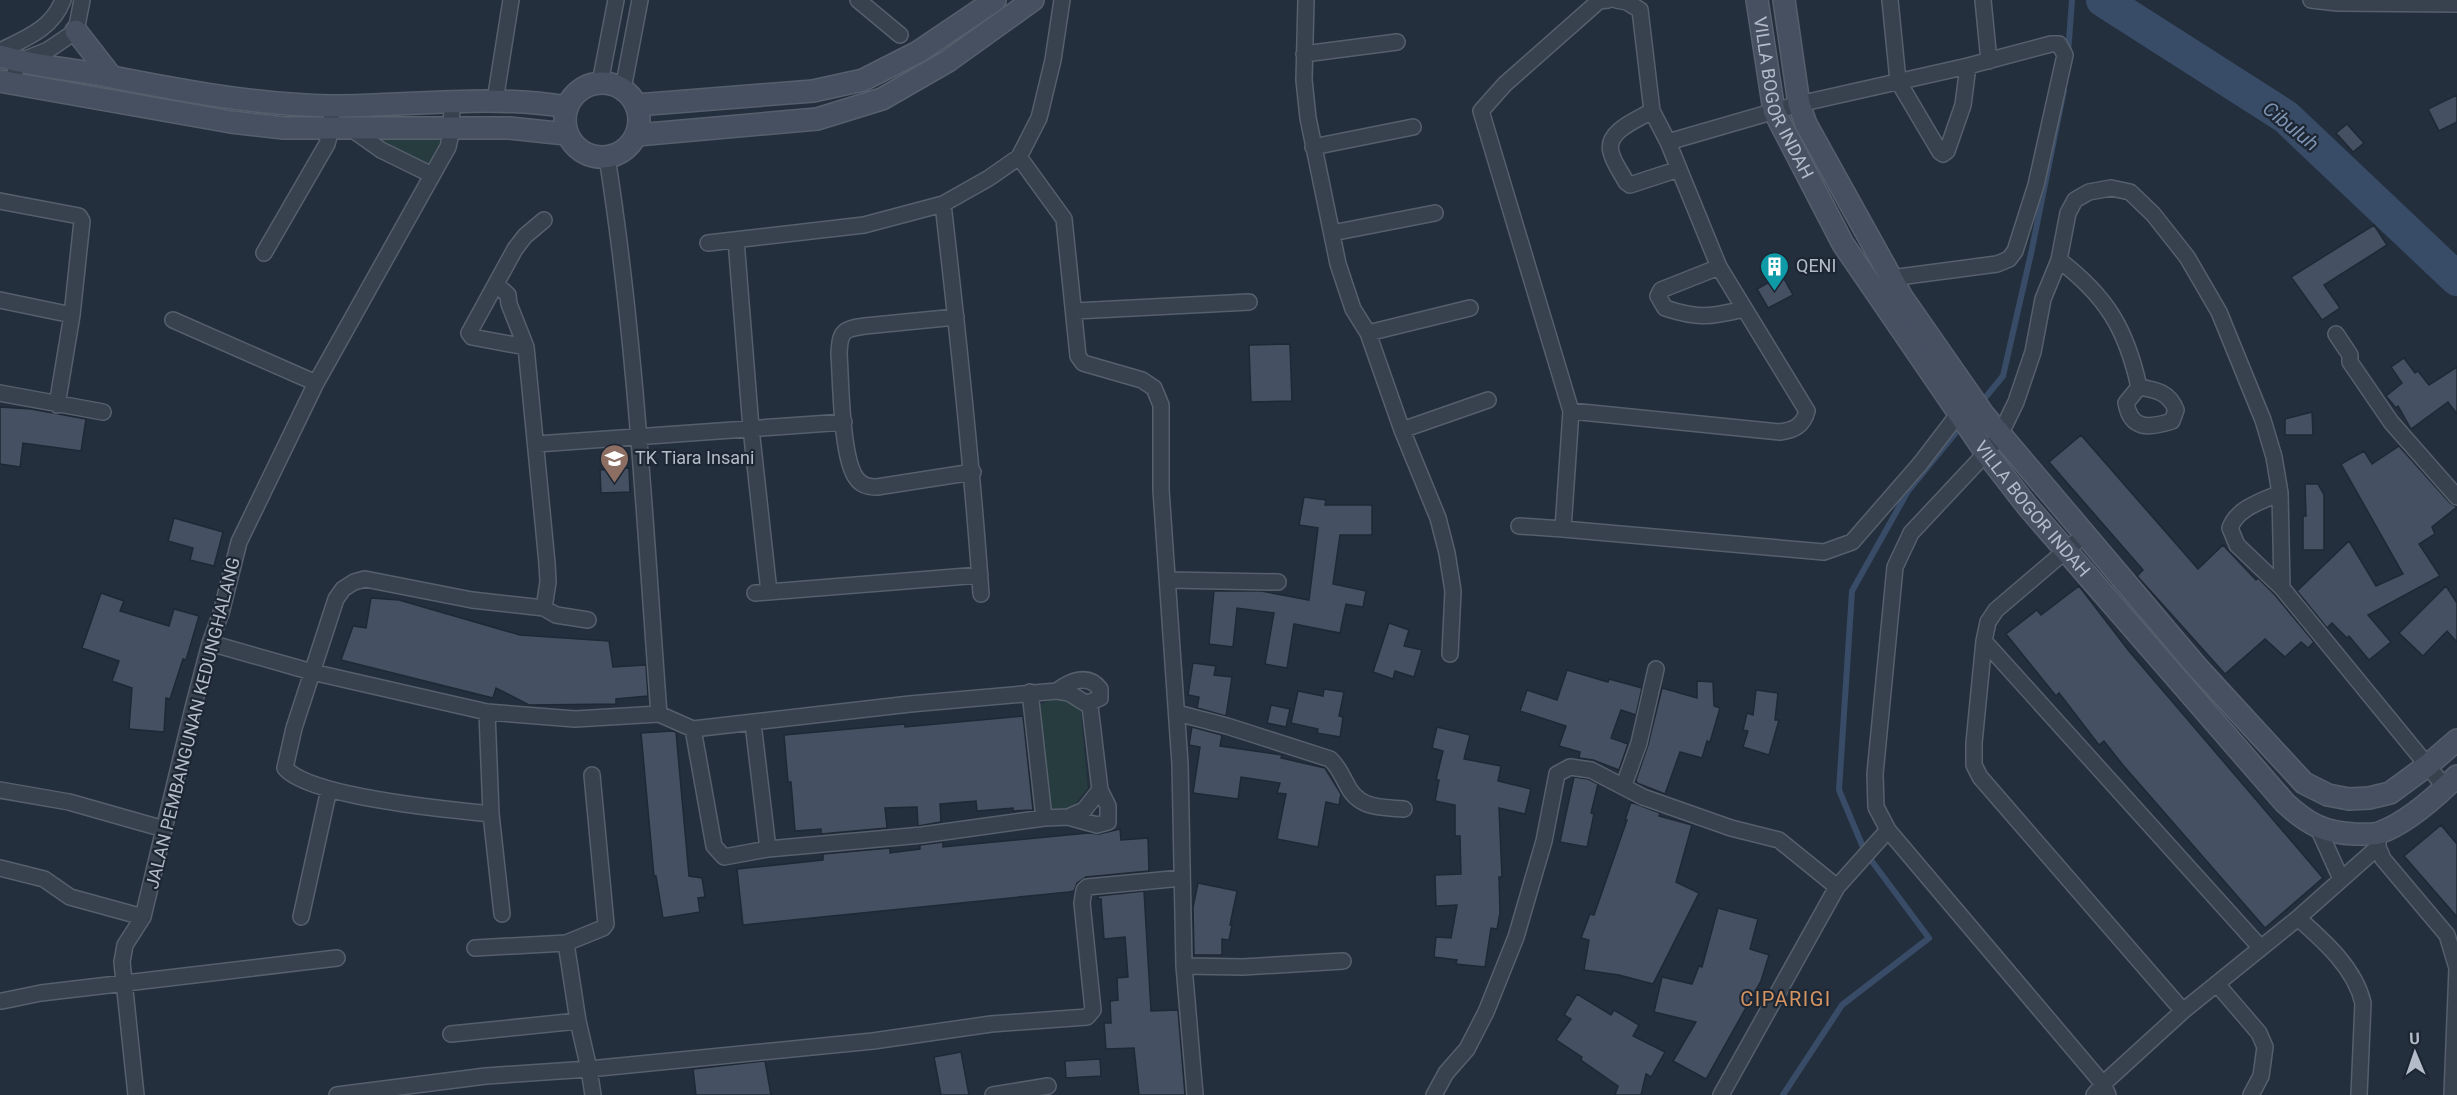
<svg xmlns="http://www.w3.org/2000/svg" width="2457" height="1095" viewBox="0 0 2457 1095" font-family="Roboto,sans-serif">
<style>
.green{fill:#263c3f}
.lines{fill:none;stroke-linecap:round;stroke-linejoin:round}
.stream{stroke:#394c67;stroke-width:6}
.river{stroke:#394c67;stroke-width:34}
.building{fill:#455162;stroke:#1f2835;stroke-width:1.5}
.street-casing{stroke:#565f6c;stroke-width:18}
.secondary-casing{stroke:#565f6c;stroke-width:24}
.street{stroke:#38414e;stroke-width:15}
.secondary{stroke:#465061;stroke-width:21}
.labels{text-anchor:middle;stroke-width:4.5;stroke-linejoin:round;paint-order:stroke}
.street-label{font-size:18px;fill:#b4bcc9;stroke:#1d2633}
.poi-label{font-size:18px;fill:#b4bcc9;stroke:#1d2633;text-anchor:start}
.water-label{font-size:20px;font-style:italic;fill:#7c92b1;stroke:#1d2633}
.neighbourhood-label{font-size:20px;letter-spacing:1.5px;fill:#d59563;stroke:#1d2633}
</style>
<rect width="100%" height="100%" fill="#242f3e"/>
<!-- green -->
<path class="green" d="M437 130 442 139 428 164 423 166 379 141 381 136Z
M1062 694 1080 705 1088 788 1071 809 1052 810 1049 806 1038 706Z"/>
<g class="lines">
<!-- stream -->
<path class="stream" d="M2068 53 2072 0
M1980 404 2003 376 2032 249 2064 90
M1783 1095 1842 1005 1929 938 1865 852 1839 790 1852 591 1908 491 1962 425"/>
<!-- river -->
<path class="river" d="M2103 0 2286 117 2457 279"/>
</g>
<!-- building -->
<path class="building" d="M2457 95V122L2439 131 2428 109Z
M2347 124 2364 143 2353 152 2336 133Z
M2374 225 2387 245 2324 285 2340 308 2322 320 2291 277Z
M1782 275 1793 295 1768 308 1757 289Z
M1290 344 1292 401 1251 402 1249 345Z
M2404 358 2415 373 2418 371 2429 385 2457 367V414L2448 402 2411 429 2398 406 2396 408 2386 396 2402 383 2391 367Z
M0 407 31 409 86 419 81 451 23 443 20 467 0 464Z
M2312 412 2313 435H2285V419Z
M2081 435 2198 569 2223 545 2256 580 2258 578 2275 595 2314 642 2308 648 2301 642 2285 657 2265 639 2225 674 2137 576 2143 570 2049 462Z
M2399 446 2450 503 2457 507 2432 527 2435 534 2419 544 2440 576 2368 615 2391 642 2369 660 2349 636 2347 638 2332 623 2327 628 2297 591 2349 541 2376 586 2403 574 2341 464 2364 451 2372 464Z
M629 468 630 492 601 493 600 470Z
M2305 484H2318L2324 495V550H2303V516H2306Z
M1304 497 1326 500 1325 505H1372V535H1340L1333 584 1366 591 1363 607 1346 604 1340 633 1294 624 1287 668 1265 664 1274 613 1237 608 1233 647 1209 644 1214 591H1261L1309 600 1318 528 1299 525Z
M174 518 223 532 214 566 190 560 193 548 168 541Z
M2079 586 2129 651 2323 878 2265 928 2122 764 2104 741 2099 745 2059 693 2056 696 2006 634 2037 610 2041 615Z
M2446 586 2457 603V642L2447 631 2423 656 2399 633Z
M101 593 124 601 120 611 169 626 174 609 199 616 186 660 183 659 170 699 166 698 164 732 129 729 132 688 112 681 119 661 82 648Z
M371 598 399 600 520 635 609 641 613 667 646 665 648 696 616 699V704L529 705 496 688 493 698 341 660 353 626 366 628Z
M1389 623 1409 630 1404 646 1422 650 1414 677 1395 671 1393 679 1373 672Z
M1193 663 1216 666 1214 675 1232 677 1226 716 1197 708 1199 697 1188 695Z
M1567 670 1608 682 1609 679 1642 688 1636 715 1621 710 1611 738 1628 744 1619 770 1593 760 1579 758 1580 752 1559 746 1566 726 1520 711 1527 690 1557 700Z
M1697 681 1713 682 1714 706 1720 708 1710 742 1707 741 1702 758 1680 752 1665 794 1637 783 1636 780 1648 745 1662 688 1697 698Z
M1324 689 1344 692 1339 716 1343 717 1340 737 1317 733 1318 729 1291 723 1298 691 1323 696Z
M1756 690 1778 693 1775 720H1779L1769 755 1743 747 1748 731 1743 730 1747 713 1753 715Z
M1271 705 1290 709 1286 727 1267 723Z
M1023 716 1033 810 1013 811V808L977 811 976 801 940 804 941 822 918 826 917 807 885 808 887 828 821 834V829L795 831 791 782H788L784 735 905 724V727Z
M1192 727 1222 735 1220 746 1282 755 1281 758 1325 768 1341 794 1339 805 1326 802 1318 847 1277 839 1286 794 1277 793 1280 783 1241 777 1238 799 1193 793 1200 747 1189 745Z
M1437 727 1470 735 1464 759 1501 766 1498 781 1531 789 1525 814 1499 808 1502 877H1499L1500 913 1497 929 1491 928 1485 967 1456 964 1457 960 1434 957 1436 937 1451 938 1457 905 1436 906 1435 875 1461 874 1460 836H1455V805L1435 801 1439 780H1436L1443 751 1432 748Z
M672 731 676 732 689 876 702 878 705 897 698 898 700 912 663 918 656 876H654L641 733Z
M1574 777 1588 779 1598 784 1591 813 1594 814 1587 847 1560 842Z
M1631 802 1660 813 1659 816 1692 825 1676 882 1699 893 1653 984 1619 975 1584 970 1589 940 1581 938 1590 914 1594 915 1627 820H1625Z
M2441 825 2457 844V917L2404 856Z
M1120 829 1121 840 1148 838 1149 871 1086 877 1077 883 1074 891 1069 892 743 925 737 869 823 860V854L890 848V853L920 849V845L943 842V847L1088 833 1099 834Z
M1198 883 1237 891 1230 925H1232L1229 940 1222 939V955H1194L1193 907Z
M1144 891 1151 1011 1178 1010 1185 1095H1139L1134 1048 1106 1049 1104 1023H1111L1110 1001 1118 1000 1117 978 1128 977 1125 937 1104 939 1101 899H1098V896Z
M1718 908 1758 919 1750 949 1769 955 1761 981 1706 1079 1673 1061 1696 1022 1654 1012 1662 977 1692 984 1699 966 1702 967Z
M1577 994 1611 1015 1614 1010 1639 1025 1633 1036 1665 1052 1651 1077 1646 1074 1641 1095H1615L1618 1086 1581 1060 1582 1057 1556 1040 1571 1019 1564 1015Z
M961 1052 969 1095H941L934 1057Z
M1100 1059 1101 1076 1066 1078 1065 1061Z
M765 1061 771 1095H696L693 1069Z"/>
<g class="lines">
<defs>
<path id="street" d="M858 0 900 35
M1306 0 1304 80 1308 118 1338 264 1353 309 1368 333 1402 430 1438 518 1447 553 1453 591 1450 654
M1608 0 1599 1 1505 84 1481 111 1571 411 1563 529 1824 552 1852 542 1920 464 1959 413
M1890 0 1898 81 1940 152 1943 154 1947 151 1963 105 1968 66
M1983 0 1989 61
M2311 0 2338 3 2457 4
M0 51C26 38 52 29 63 0
M1304 54 1397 42
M12 83 18 62 48 50 76 31 82 0
M600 83 616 0
M623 89 640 0
M495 101 511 0
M1652 111C1639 119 1605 131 1611 152 1613 162 1621 172 1626 182L1630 185 1679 169
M350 128 381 150 430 174
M1668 142 1799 104 1968 66 2051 44H2059L2065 55 2036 185 2015 251 2009 259 1997 264 1891 278
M1313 147 1413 127
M607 157C636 341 645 528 659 714
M1019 157 1064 219 1078 356 1083 363 1142 380 1154 388 1161 405V490L1180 764 1184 966 1195 1095
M0 201 79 216 82 221 72 315 57 405
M943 204C958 334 972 463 981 594
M1332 233 1435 213
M736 240 751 428 769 592
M708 243 864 225 943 204 989 178 1019 157 1039 118 1053 60 1062 0
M264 253 327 144 331 129 332 106
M2059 260C2106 296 2126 328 2139 387L2126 403C2131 431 2150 428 2172 421L2176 410C2169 392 2156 390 2139 387
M1719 267 1661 290 1658 296 1665 308C1698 319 1711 317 1744 309
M497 285 508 295 509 304 526 347 547 563 548 582 544 608
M0 300 72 315
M1075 311 1249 302
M956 317 865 326C843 329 840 331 839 354 841 381 841 460 857 479 862 486 869 487 877 487L973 472
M173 320 316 383
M1368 333 1470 308
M2336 334 2350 355V362L2391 422 2457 497
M526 347 472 337 469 333 515 249 525 236 544 220
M0 393 103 412
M1571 411 1780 432C1794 430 1803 426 1807 411L1719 267 1668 142 1652 111 1640 10 1627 2 1616 0
M1402 430 1488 400
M537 444 844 422
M2280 493C2262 501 2237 508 2230 528L2237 545 2282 588 2445 787
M1519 526 1563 529
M2084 535 1996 610 1988 622 1984 641 1974 743V765L1980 777 2183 1011
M1169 580 1278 582
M2282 588 2280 493 2274 457 2263 420 2219 312 2187 257 2153 214 2130 192 2111 188 2089 192 2075 200 2068 213 2059 260 2043 299 2033 352 2016 402 2000 435 1986 453 1911 533 1895 567 1875 774 1876 807 1888 830 2103 1084 2183 1011 2298 918 2378 847V833
M755 593 980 575
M1984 641 2260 947
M210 643 312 672 487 712 575 719 659 714 693 729 910 704 1057 691 1069 693 1090 706 1100 790 1084 810 1068 817 1044 818 922 835 768 849 724 857 714 846 693 729
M1057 691C1070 681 1088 673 1100 689V698L1088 703
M1030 692 1044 818
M487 712 491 814C450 810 310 797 285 768L294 728 336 599 343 589 354 582 365 579 472 600 544 608 556 615 588 620
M1177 713 1227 726 1330 759C1338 766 1341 774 1346 783 1358 809 1379 807 1404 809
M753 723 768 849
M1624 785 1639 743 1656 669
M0 790 69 802 164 829
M491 814 502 914
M1068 817 1097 825 1108 822V806L1100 790
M2318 828 2341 879
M2378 847 2383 859 2447 935 2457 968 2452 1095
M0 868 44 879 70 897 143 917
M301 917 329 789
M2298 918C2324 941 2355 968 2363 1003L2359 1095
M566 943 603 928 606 924 592 775
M1184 966 1243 967 1343 961
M2217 984 2259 1033 2265 1047 2261 1076 2251 1095
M2 1001 41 993 337 958
M451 1034 578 1021
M136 1095 122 962 125 945 143 917 193 708 210 643 221 613 239 542 316 383 448 147 451 134 452 101
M337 1095 486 1076 589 1069 578 1021 566 943 475 948
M593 1095 589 1069 873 1041 991 1024 1087 1017 1093 1010 1082 903 1084 890 1087 887 1182 878
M993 1095 1048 1086
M1434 1095 1446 1073 1467 1049 1486 1012 1516 937 1544 841 1557 774 1570 767 1591 770 1643 797 1731 828 1779 840 1837 887
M1721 1095 1837 887 1888 830
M2094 1095 2103 1084 2108 1095"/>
<g id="secondary">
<path id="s1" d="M1757 0 1774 111 1843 244 1986 453 2028 507 2285 803C2308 824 2324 833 2355 834 2363 834 2372 835 2379 833 2407 823 2436 797 2457 776"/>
<path d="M1784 0 1799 104 1806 124 1902 297 1984 415 2198 668 2304 783 2328 795 2349 799 2369 798 2390 793 2428 765 2457 740"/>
<path d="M76 31 111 76"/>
<path d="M0 56C36 67 74 69 112 77 184 91 258 105 332 106 410 106 489 94 567 107"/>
<path d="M0 81 231 122 284 128H509L566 134"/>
<circle cx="602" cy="120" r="37"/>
<path d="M637 105 813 91 863 80 918 52 995 0"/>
<path d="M637 135 817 119 882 99 948 61 1033 0"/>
</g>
</defs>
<!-- street casing -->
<use href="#street" class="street-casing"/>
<!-- secondary casing -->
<use href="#secondary" class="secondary-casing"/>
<!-- street -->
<use href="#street" class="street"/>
<!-- secondary -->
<use href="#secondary" class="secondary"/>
</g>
<!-- icons -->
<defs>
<symbol id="building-pin" viewBox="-11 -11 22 30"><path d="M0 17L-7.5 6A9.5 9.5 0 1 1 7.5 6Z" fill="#0f9aa8" stroke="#1d2633"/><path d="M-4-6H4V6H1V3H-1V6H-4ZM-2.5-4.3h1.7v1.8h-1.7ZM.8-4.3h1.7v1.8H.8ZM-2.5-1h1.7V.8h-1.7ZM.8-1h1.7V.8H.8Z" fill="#fff"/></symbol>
<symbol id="school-pin" viewBox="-11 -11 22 30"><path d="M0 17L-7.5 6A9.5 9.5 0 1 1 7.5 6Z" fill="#8d6e63" stroke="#1d2633"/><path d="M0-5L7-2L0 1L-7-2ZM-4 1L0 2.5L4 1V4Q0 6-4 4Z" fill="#fff"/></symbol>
</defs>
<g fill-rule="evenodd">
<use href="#building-pin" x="1758" y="250" width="33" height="45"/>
<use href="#school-pin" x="598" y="442" width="33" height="45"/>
</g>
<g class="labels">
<!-- street labels -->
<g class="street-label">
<text dy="6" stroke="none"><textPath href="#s1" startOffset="102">VILLA BOGOR INDAH</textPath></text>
<text dy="6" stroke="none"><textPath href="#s1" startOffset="588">VILLA BOGOR INDAH</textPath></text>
<text transform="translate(193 723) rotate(-76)" y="6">JALAN PEMBANGUNAN KEDUNGHALANG</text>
</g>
<!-- poi labels -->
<g class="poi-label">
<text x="1796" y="272">QENI</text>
<text x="635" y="464">TK Tiara Insani</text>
</g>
<!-- water labels -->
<g class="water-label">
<text transform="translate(2291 126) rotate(39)" y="7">Cibuluh</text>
</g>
<!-- neighbourhood labels -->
<g class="neighbourhood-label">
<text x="1786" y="1006">CIPARIGI</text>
</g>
</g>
<!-- north arrow -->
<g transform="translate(2415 1053) rotate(358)" stroke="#1d2633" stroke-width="4.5" paint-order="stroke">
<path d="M0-4.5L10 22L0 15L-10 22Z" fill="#b4bcc9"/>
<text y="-9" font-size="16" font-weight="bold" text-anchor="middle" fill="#b4bcc9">U</text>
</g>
</svg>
